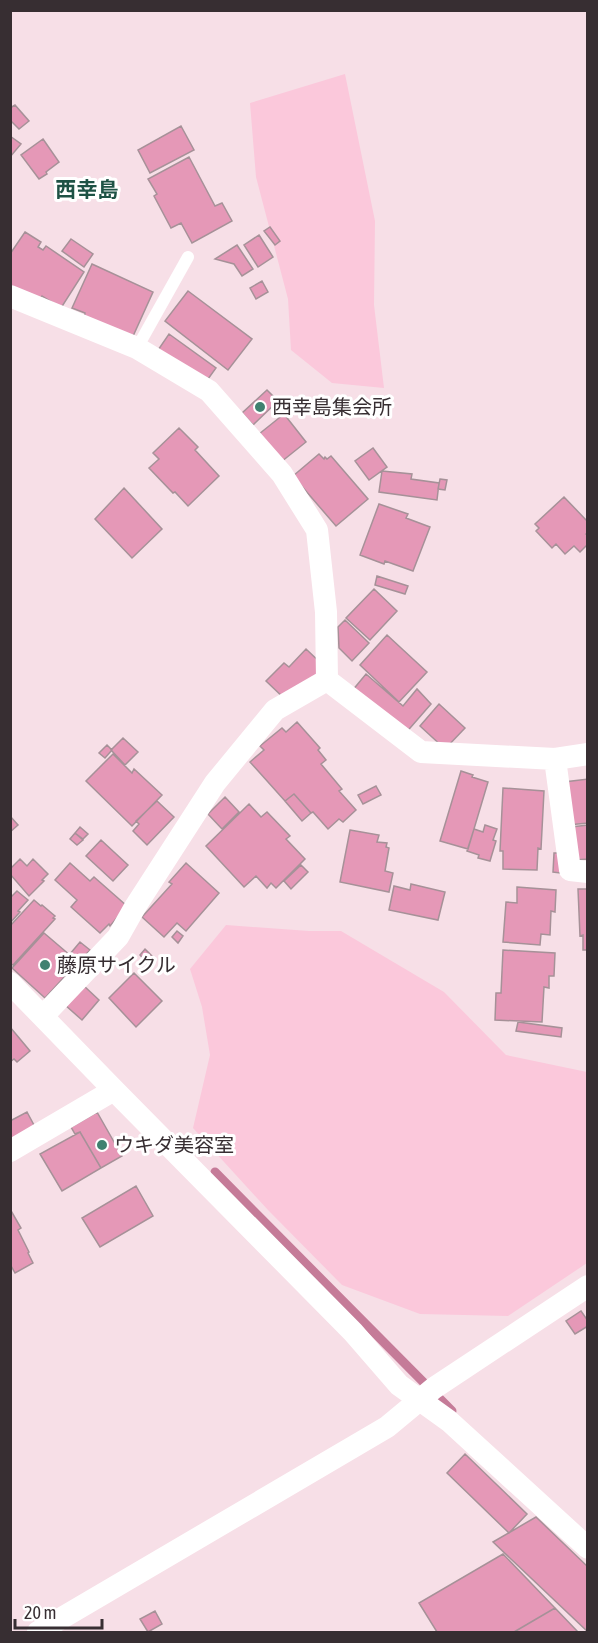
<svg xmlns="http://www.w3.org/2000/svg" width="598" height="1643" viewBox="0 0 598 1643" font-family="'Asap Condensed','Noto Sans JP',sans-serif">
<style>
.green{fill:#fbc8db}
.lines{fill:none;stroke-linecap:round;stroke-linejoin:round}
.stream{stroke:#c57b98;stroke-width:9}
.building{fill:#e598b7;stroke:#a69198;stroke-width:1.5}
.service{stroke:#fff;stroke-width:12}
.minor{stroke:#fff;stroke-width:22}
.poi-dot{fill:#408170;stroke:#fff;stroke-width:2}
.labels{text-anchor:middle;stroke-width:6;stroke-linejoin:round;paint-order:stroke}
.poi-label{font-size:20px;fill:#372e32;stroke:#fff;text-anchor:start}
.neighbourhood-label{font-size:21px;font-weight:bold;fill:#1e5245;stroke:#fff}
</style>
<rect width="100%" height="100%" fill="#f7dfe7"/>
<!-- green -->
<path class="green" d="M345 74 375 221 374 305 384 388 332 383 291 350 288 299 256 177 250 103Z
M226 925 309 931H341L444 992 506 1055 587 1072V1263L508 1316 420 1314 342 1285 268 1210 193 1128 210 1055 202 1007 190 969Z"/>
<g class="lines">
<!-- stream -->
<path class="stream" d="M215 1172 452 1411"/>
</g>
<!-- building -->
<path class="building" d="M15 105 29 121 19 129 10 120V108Z
M181 126 194 150 150 173 138 150Z
M10 136 21 144 10 157Z
M43 139 59 162 46 172 47 174 39 179 21 155Z
M189 157 215 206 222 203 232 221 192 243 181 223 171 228 154 196 157 194 148 179Z
M270 227 280 241 275 245 264 231Z
M25 232 41 242 38 247 43 250 46 246 84 272 61 308 42 296 38 303 10 285V254Z
M259 235 273 257 258 267 244 245Z
M71 239 93 254 84 267 62 251Z
M237 245 253 269 242 276 234 264 215 259Z
M92 264 153 292 129 345 83 324 85 313 72 308Z
M262 281 268 292 256 299 250 288Z
M188 291 252 339 228 370 165 321Z
M169 334 216 368 203 386 156 353Z
M267 390 278 401 253 425 242 413Z
M284 414 306 442 281 462 259 434Z
M179 428 198 447 195 450 219 476 188 506 175 492 173 493 149 468 159 459 153 453Z
M373 448 387 467 369 480 355 461Z
M319 454 324 459 325 457 327 459 331 456 368 499 336 526 293 476Z
M382 471 412 474 411 479 439 483 437 500 379 492Z
M440 479 447 480 445 490 438 489Z
M124 488 162 529 132 558 95 519Z
M564 497 588 522V532L586 534 588 535V544L580 552 574 546 565 554 556 544 552 548 536 531 539 528 535 524Z
M379 504 408 514 406 518 430 527 413 571 385 561 384 564 360 555Z
M377 576 408 586 405 594 375 585Z
M374 589 397 611 370 640 346 618Z
M345 620 369 643 352 661 339 648 338 627Z
M387 635 427 672 399 702 360 665Z
M306 649 325 667 287 701 266 681 284 663 289 667Z
M366 674 403 706 417 689 431 704 404 735 352 691Z
M439 704 465 728 445 749 420 726Z
M297 722 320 748 318 750 326 760 321 764 342 789 339 791 356 810 343 822 339 819 328 829 313 812 311 813 294 794 285 801 250 762 264 750 260 746 282 728 286 732Z
M123 738 138 752 125 765 111 750Z
M107 745 112 750 105 758 99 753Z
M113 754 132 773 134 769 162 795 132 826 86 781Z
M461 771 473 775 472 777 488 782 468 849 440 841Z
M588 779V823L568 825 564 782Z
M376 786 381 795 363 804 358 795Z
M503 788 544 791 541 849 538 848 537 870 503 869V851H500Z
M294 794 311 813 302 821 285 801Z
M225 797 239 812 222 829 208 814Z
M157 801 174 817 147 845 133 831 139 824 136 821Z
M249 804 261 817 267 812 290 836 286 839 305 859 276 888 271 883 267 888 256 876 244 887 206 846Z
M10 816 18 825 10 832Z
M485 825 497 829 493 840 496 841 490 861 478 858 479 855 467 851 474 829 483 832Z
M588 825V859L574 860 571 827Z
M80 827 88 834 83 839 75 833Z
M350 830 379 835 377 842 387 843 386 847 389 848 385 871 393 873 389 892 340 882Z
M75 833 83 840 77 845 70 839Z
M101 840 128 865 113 881 86 856Z
M554 853H560V873L553 872Z
M20 859 27 866 33 859 48 874 42 880 44 881 29 896 10 874V869Z
M70 863 90 881 94 877 127 906 110 926 109 924 100 933 71 907 77 900 55 880Z
M186 863 219 893 186 931 177 923 164 937 142 917 172 884 169 882Z
M301 865 308 872 291 889 284 881Z
M411 884 445 892 438 920 389 910 394 886 410 890Z
M517 887 556 890 555 912 551 911 550 935 541 934 540 945 503 942 506 902 517 903Z
M578 889H588V950H583V935L580 936Z
M17 891 28 900 18 911 20 912 10 923V898Z
M34 900 41 906 42 905 55 916 53 918 55 919 13 965 10 963V926Z
M177 931 183 936 178 943 172 937Z
M44 933 78 962 45 998 12 968Z
M80 942 90 950 79 962 70 954Z
M145 949 154 958 148 964 140 955Z
M503 950 555 953 554 976H549V988L544 987 542 1022 495 1020 496 993H501Z
M134 973 162 1001 136 1027 109 998Z
M83 985 99 1000 82 1020 65 1005Z
M518 1022 562 1028 561 1037 516 1031Z
M10 1027 30 1051 17 1062 14 1059 10 1062Z
M27 1112 35 1127 10 1141V1121Z
M97 1112 122 1156 101 1168 80 1132 75 1134 71 1127Z
M80 1132 101 1168 62 1191 40 1154Z
M136 1186 153 1216 100 1247 82 1218Z
M10 1209 21 1228 18 1230 29 1252 28 1253 33 1263 15 1273 10 1264Z
M581 1311 588 1321V1326L575 1334 566 1321Z
M465 1454 527 1514 509 1533 447 1473Z
M536 1517 588 1567V1632L493 1542Z
M503 1554 555 1608 514 1632H437L419 1603Z
M555 1608 578 1632H514Z
M155 1611 162 1624 148 1632 140 1619Z"/>
<g class="lines">
<!-- service -->
<path class="service" d="M137 348 188 257"/>
<!-- minor -->
<path class="minor" d="M10 296 137 348 209 391 282 474 317 530 326 612 327 680 275 710 215 783 135 907 118 937 43 1016
M327 680 421 752 555 759 588 754
M555 759 570 870 588 872
M10 983 114 1090 353 1332 399 1385 449 1421 588 1548
M10 1151 114 1090
M38 1632 387 1427 434 1388 588 1286"/>
</g>
<!-- markers -->
<g class="poi-dot">
<circle cx="260" cy="407" r="6"/>
<circle cx="45" cy="965" r="6"/>
<circle cx="102" cy="1145" r="6"/>
</g>
<g class="labels">
<!-- poi labels -->
<g class="poi-label">
<text x="272" y="414">西幸島集会所</text>
<text x="57" y="972">藤原サイクル</text>
<text x="114" y="1152">ウキダ美容室</text>
</g>
<!-- neighbourhood labels -->
<g class="neighbourhood-label">
<text x="87" y="197">西幸島</text>
</g>
</g>
<!-- border -->
<rect width="598" height="1643" fill="none" stroke="#372e32" stroke-width="24"/>
<!-- scale -->
<path d="M15 1619v9h87v-9" fill="none" stroke="#372e32" stroke-width="3"/>
<text x="24" y="1619" font-size="18" fill="#372e32" stroke="#ffffff" stroke-width="4.5" paint-order="stroke">20 m</text>
</svg>
